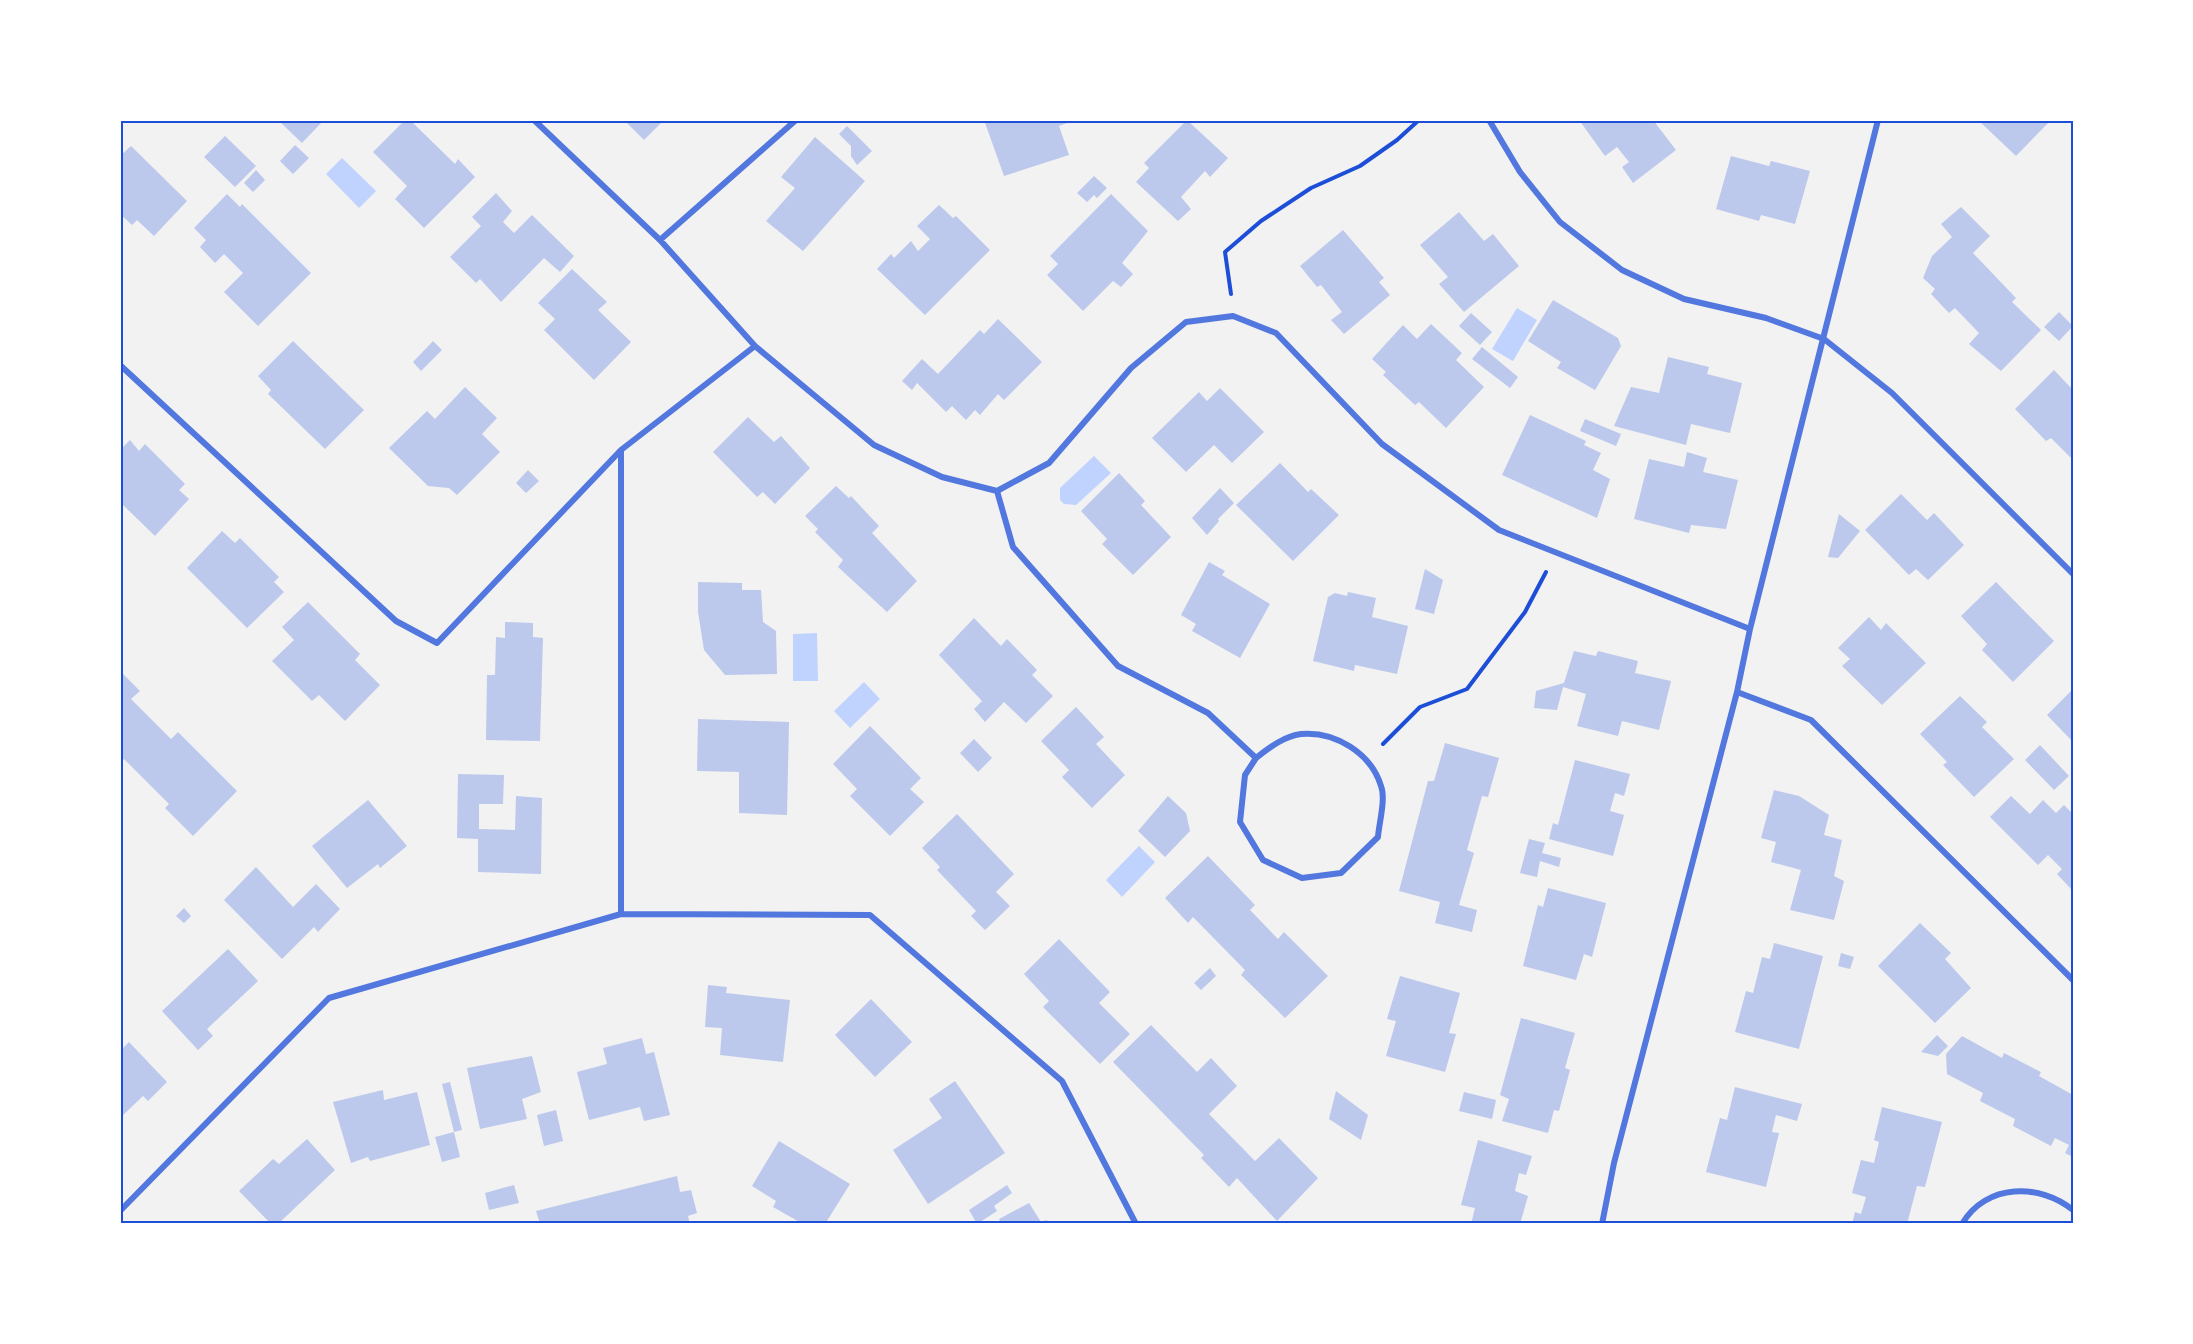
<svg xmlns="http://www.w3.org/2000/svg" width="2193" height="1344" viewBox="0 0 2193 1344" font-family="Manrope,sans-serif">
<style>
.water{fill:#bfd3fe}
.building{fill:#bdc9ec}
.lines{fill:none;stroke-linecap:round;stroke-linejoin:round}
.path{stroke:#1d4ed8;stroke-width:4}
.minor{stroke:#5277de;stroke-width:6}
.neatline{fill:none;stroke:#1d4ed8;stroke-width:2}
</style>
<rect width="100%" height="100%" fill="#f2f2f2"/>
<!-- water -->
<path class="water" d="M342 158 376 191 359 208 326 174Z
M1517 308 1537 320 1513 361 1492 349Z
M1094 456 1111 473 1076 505 1064 504 1060 500V488Z
M817 633 818 681H793V634Z
M864 682 880 699 850 728 834 711Z
M1139 846 1155 862 1122 897 1106 880Z"/>
<!-- building -->
<path class="building" d="M278 120H324L302 143Z
M405 120H410L455 164 458 159 475 177 424 228 395 199 407 186 373 152Z
M624 120H664L644 140Z
M984 120H1075L1059 126 1069 155 1004 176Z
M1187 120 1228 158 1210 177 1205 171 1181 197 1191 209 1178 221 1136 182 1149 168 1144 163Z
M1579 120H1653L1676 150 1633 183 1622 167 1629 162 1617 147 1605 156Z
M1978 120H2051L2016 156Z
M847 126 872 151 857 165 851 156V146L839 134Z
M225 136 256 166 235 187 204 157Z
M815 137 865 181 803 251 766 221 795 188 781 177Z
M295 145 309 158 293 174 280 161Z
M131 146 187 201 154 236 137 220 132 225 120 214V156Z
M1731 156 1769 166 1771 161 1810 171 1795 224 1761 215 1759 221 1716 209Z
M256 170 265 180 253 192 244 183Z
M1094 176 1107 188 1097 198 1094 195 1087 202 1077 193Z
M496 193 512 211 503 222 514 233 532 215 574 256 560 272 544 258 501 302 480 279 476 283 450 257 481 226 472 217Z
M227 194 240 207 242 204 311 273 258 326 224 292 243 273 224 254 215 263 200 247 206 240 194 228Z
M1111 194 1148 231 1122 263 1133 274 1121 287 1113 281 1083 311 1047 275 1058 264 1050 256Z
M939 205 953 218 956 216 990 250 925 315 877 269 891 254 894 258 911 241 918 251 930 239 917 226Z
M1961 207 1990 236 1973 253 2016 298 2012 302 2041 330 2001 371 1969 344 1979 333 1955 308 1949 313 1931 294 1935 289 1923 278 1932 256 1952 237 1941 224Z
M1459 212 1484 241 1493 234 1519 266 1464 312 1439 284 1448 277 1420 245Z
M1343 230 1384 278 1379 282 1390 295 1344 334 1331 320 1342 312 1321 285 1317 287 1300 266Z
M572 269 607 302 598 310 631 342 594 380 544 330 555 319 538 303Z
M1553 300 1618 338 1621 346 1595 390 1557 368 1561 362 1528 341Z
M2059 312 2073 326 2059 341 2044 327Z
M1471 313 1492 332 1480 345 1459 326Z
M998 319 1042 362 1004 400 998 394 980 415 975 410 966 420 952 406 946 412 917 383 912 390 902 381 922 359 938 374 980 330 984 334Z
M1431 324 1462 353 1456 360 1484 387 1446 428 1419 402 1415 405 1383 375 1386 372 1372 359 1403 325 1417 339Z
M293 341 364 410 325 449 268 394 271 390 258 376Z
M433 341 442 350 421 371 413 362Z
M1482 347 1518 377 1510 388 1472 359Z
M1668 357 1709 367 1707 374 1742 383 1730 433 1691 424 1686 445 1614 426 1631 387 1659 393Z
M2054 370 2073 390V460L2051 438 2046 441 2015 409Z
M465 387 497 418 482 434 500 452 457 495 449 488 428 486 389 448 427 411 435 419Z
M1220 388 1264 432 1232 463 1214 445 1186 472 1152 438 1199 392 1207 401Z
M1530 415 1586 441 1584 445 1601 453 1593 470 1610 479 1597 518 1502 475Z
M748 417 774 442 781 436 810 468 775 504 763 492 757 497 713 452Z
M1585 419 1621 434 1616 446 1580 431Z
M130 440 139 451 145 444 185 484 179 490 189 499 155 536 120 502V450Z
M1687 452 1707 458 1703 472 1738 480 1726 529 1691 525 1689 533 1634 519 1649 459 1684 467Z
M1280 463 1308 492 1311 489 1339 515 1293 561 1236 505Z
M528 470 539 481 526 493 516 483Z
M1119 473 1145 501 1141 505 1171 537 1133 575 1102 544 1107 539 1081 511Z
M836 486 849 498 851 496 879 526 872 533 917 581 887 612 838 567 843 560 815 532 818 529 805 516Z
M1220 488 1234 503 1218 519 1219 521 1207 535 1192 518Z
M1901 494 1927 520 1934 513 1964 545 1928 580 1916 569 1909 575 1865 530Z
M1839 514 1860 531 1838 558 1828 557Z
M222 531 235 543 240 538 279 577 274 582 284 592 247 628 187 568Z
M1209 562 1225 571 1222 575 1270 604 1240 658 1192 631 1196 624 1181 615Z
M1425 569 1443 580 1434 614 1415 609Z
M698 582 742 583V590H761L763 622 776 631 777 674 725 675 704 650 698 612Z
M1996 582 2054 641 2013 682 1982 650 1987 644 1961 616Z
M1348 592 1376 598 1372 617 1408 626 1397 674 1355 665 1354 671 1313 661 1328 597 1335 593 1347 596Z
M308 602 360 654 355 660 380 685 345 721 319 695 312 701 272 661 294 640 282 627Z
M1869 617 1881 630 1886 623 1926 663 1882 705 1842 666 1850 659 1838 648Z
M974 618 1001 646 1007 639 1037 670 1032 675 1053 696 1026 723 1004 702 985 722 974 709 982 701 939 655Z
M505 622 533 623V637L543 638 540 741 486 740 487 675H495L496 637 505 638Z
M1574 651 1596 656 1598 651 1638 661 1635 673 1671 681 1659 730 1622 721 1618 736 1577 726 1586 694 1563 687 1557 710 1534 708 1536 691 1564 683Z
M120 671 140 691 131 699 171 739 178 732 237 791 193 836 165 808 169 804 124 759 120 763Z
M2073 689V742L2047 715Z
M1960 696 1987 722 1982 727 2014 759 1974 797 1943 765 1947 762 1920 734Z
M1076 707 1104 737 1096 744 1125 775 1092 808 1062 777 1069 770 1041 741Z
M698 719 789 722 787 815 739 813V772L697 771Z
M870 726 921 778 910 789 924 802 890 836 850 796 857 789 833 764Z
M974 739 992 758 978 772 960 753Z
M1445 743 1499 758 1488 797 1482 796 1467 850 1474 853 1459 905 1477 910 1472 932 1435 923 1440 902 1399 891 1428 781H1434Z
M2040 745 2069 776 2054 790 2025 760Z
M1575 760 1630 774 1624 796 1615 793 1610 811 1624 815 1613 856 1549 839 1553 823 1558 825Z
M458 774 504 775 503 804H479V829L515 830 516 796 542 798 541 874 478 872V839L457 838Z
M1774 790 1799 796 1829 815 1824 835 1842 840 1834 876 1844 881 1834 920 1790 910 1801 870 1771 862 1776 842 1761 838Z
M1168 796 1186 813 1190 831 1165 857 1138 831Z
M2011 796 2030 814 2043 800 2056 813 2064 805 2073 814 2071 889 2057 874 2062 869 2048 855 2038 865 1990 817Z
M368 800 407 846 380 868 378 864 347 888 312 846Z
M957 814 1014 874 996 892 1010 906 985 930 971 916 976 911 937 870 940 867 922 848Z
M1529 839 1545 843 1542 853 1561 858 1559 867 1540 861 1537 877 1520 873Z
M1208 856 1255 905 1250 910 1278 939 1284 932 1328 976 1285 1018 1241 975 1245 970 1193 917 1188 923 1165 898Z
M256 867 293 907 316 884 340 909 318 932 314 927 282 959 224 900Z
M1548 888 1606 903 1592 957 1584 954 1576 980 1523 966 1538 905 1543 907Z
M184 908 191 916 184 923 176 916Z
M1920 923 1951 953 1945 959 1971 988 1935 1023 1878 966Z
M1059 939 1110 992 1099 1003 1130 1034 1100 1064 1043 1007 1049 1001 1024 974Z
M1774 943 1823 956 1799 1049 1735 1032 1746 991 1753 993 1762 957 1770 959Z
M228 949 258 981 207 1029 213 1036 198 1050 162 1011Z
M1841 953 1854 957 1850 969 1838 966Z
M1210 968 1216 976 1201 990 1194 983Z
M1400 976 1460 993 1449 1033 1456 1034 1445 1072 1386 1056 1396 1021 1387 1019Z
M708 985 727 987 726 993 790 1000 783 1062 720 1055 722 1028 705 1027Z
M871 999 912 1042 875 1077 835 1035Z
M1521 1018 1575 1033 1565 1068 1570 1070 1559 1111 1554 1110 1548 1133 1502 1121 1509 1099 1500 1095Z
M1151 1025 1197 1072 1211 1058 1237 1086 1209 1114 1255 1161 1279 1138 1318 1178 1277 1221 1237 1178 1229 1187 1201 1158 1204 1155 1113 1062Z
M1937 1035 1948 1046 1938 1056 1921 1052Z
M1962 1036 2002 1058 2004 1053 2041 1072 2039 1076 2073 1095V1157L2065 1153 2069 1145 2055 1138 2051 1146 2013 1126 2015 1119 1980 1101 1983 1093 1947 1074 1946 1054Z
M642 1038 646 1054 654 1052 670 1115 644 1121 640 1107 589 1120 577 1072 607 1064 603 1048Z
M129 1042 167 1082 148 1101 143 1096 120 1118V1051Z
M532 1056 541 1092 522 1099 527 1119 480 1129 467 1068Z
M955 1081 1005 1153 928 1204 893 1150 942 1118 929 1099Z
M450 1082 462 1130 454 1132 442 1084Z
M1735 1087 1802 1104 1797 1121 1776 1115 1772 1132 1779 1133 1766 1187 1706 1172 1720 1118 1727 1120Z
M383 1090 384 1100 417 1092 430 1145 370 1161 368 1157 351 1163 333 1102Z
M1336 1091 1368 1115 1361 1140 1329 1119Z
M1464 1092 1496 1100 1492 1119 1459 1111Z
M1882 1107 1942 1122 1925 1187 1917 1186 1907 1224H1852L1855 1212 1861 1214 1866 1197 1852 1193 1861 1160 1874 1163 1879 1142 1874 1140Z
M556 1110 563 1141 544 1146 537 1115Z
M454 1132 460 1157 442 1162 435 1137Z
M307 1139 335 1170 278 1224H271L239 1191 273 1159 279 1164Z
M1478 1140 1532 1156 1526 1175 1519 1173 1515 1191 1528 1196 1520 1224H1471L1475 1208 1461 1205Z
M779 1141 850 1184 825 1224H803L773 1207 776 1201 752 1186Z
M677 1176 680 1192 691 1190 697 1213 688 1216 690 1224H540L536 1211Z
M514 1185 519 1203 489 1210 485 1193Z
M1007 1185 1012 1193 994 1206 997 1211 977 1224 969 1210Z
M1029 1203 1041 1222 1047 1220 1049 1224H1001L999 1219Z"/>
<g class="lines">
<!-- path -->
<path class="path" d="M1231 294 1225 252 1261 221 1311 188 1360 166 1397 140 1419 120
M1383 744 1420 707 1467 689 1525 612 1546 572"/>
<!-- minor -->
<path class="minor" d="M534 120 660 240 755 346 621 450V914
M1489 120 1520 172 1560 222 1622 270 1684 299 1766 318 1824 339 1892 393 2073 574
M660 240 796 120
M755 346 874 445 942 477 997 491 1049 463 1131 368 1186 322 1233 316 1276 333 1382 444 1499 530 1750 629
M120 365 396 621 437 643 621 450
M997 491 1013 547 1118 666 1208 713 1256 758 1245 775 1240 822 1263 860 1302 878 1341 873 1378 837C1379 823 1386 799 1381 786 1371 753 1335 731 1301 734 1284 736 1269 748 1256 758
M1737 692 1811 720 2073 980
M120 1211 329 998 621 914 870 915 1062 1081 1136 1224
M1602 1224 1614 1163 1737 692 1750 629 1878 120
M1962 1224C1986 1183 2040 1183 2073 1210"/>
</g>
<!-- border -->
<rect width="2193" height="1344" fill="none" stroke="#ffffff" stroke-width="243"/>
<rect x="122" y="122" width="1950" height="1100" class="neatline"/>
</svg>
